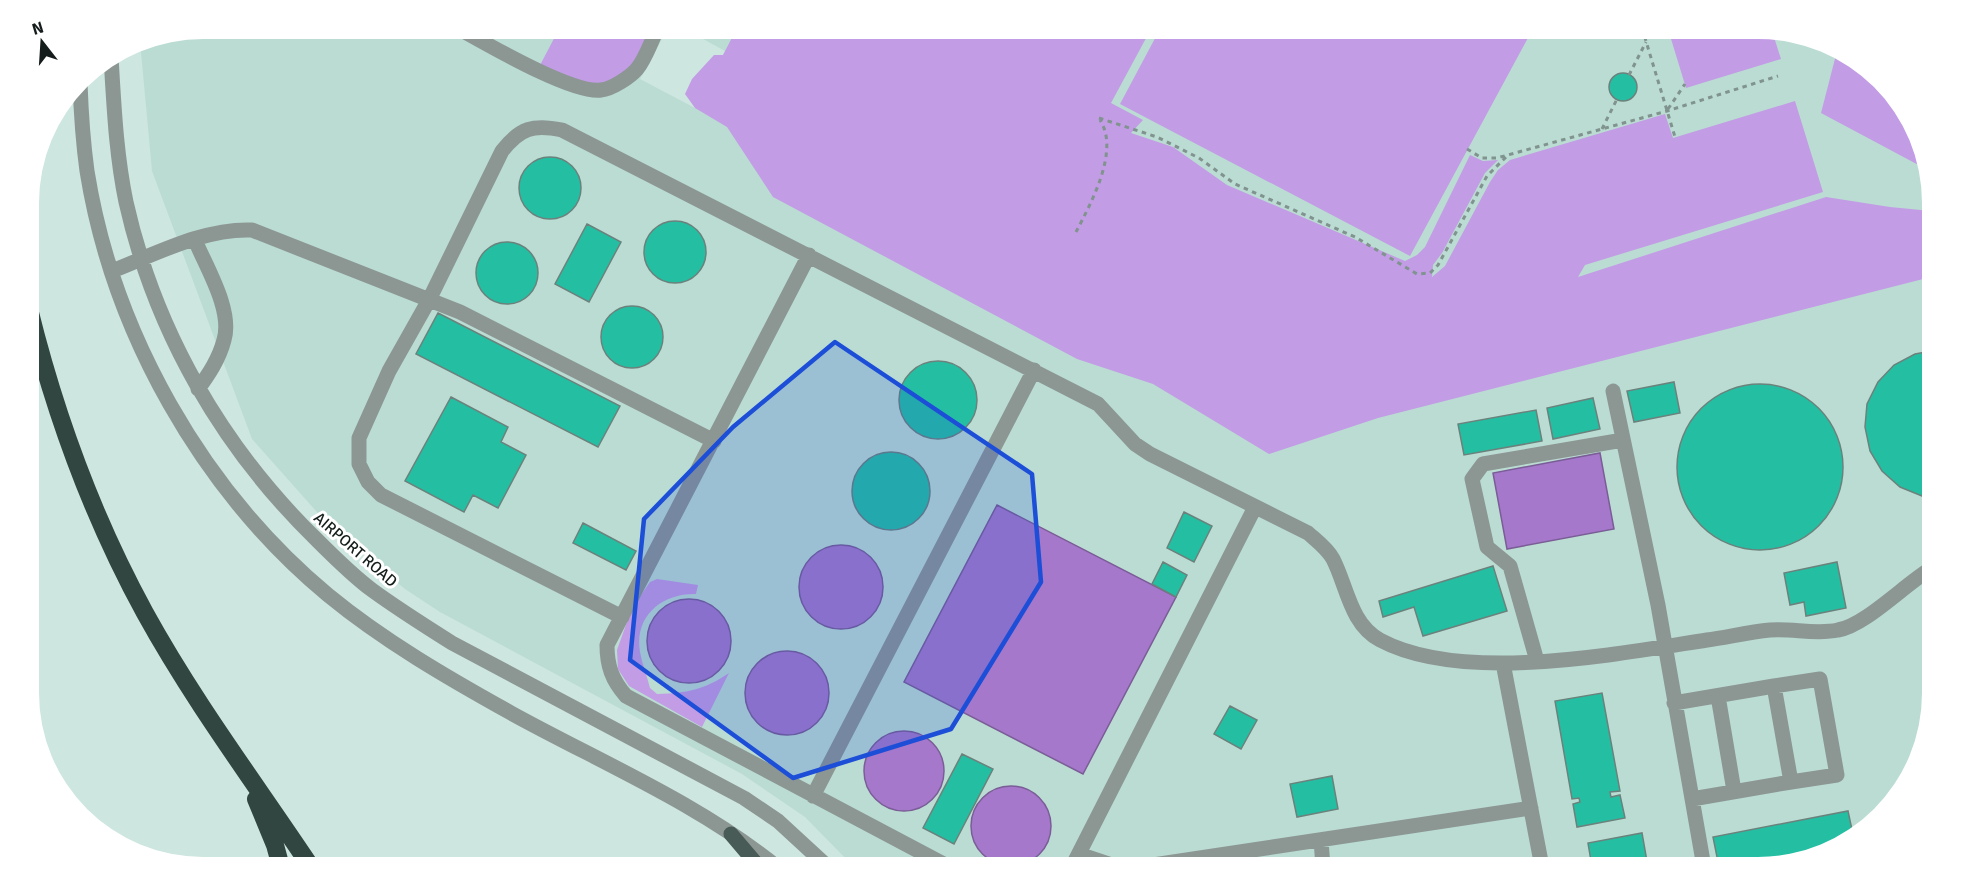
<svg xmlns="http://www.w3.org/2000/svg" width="1961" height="896" viewBox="0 0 1961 896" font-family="Signika,sans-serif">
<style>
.built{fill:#bbdcd3}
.green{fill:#c29ce5}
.water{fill:#a578cb;stroke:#7a5d96;stroke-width:1.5}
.building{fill:#24bfa3;stroke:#6b827c;stroke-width:1.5}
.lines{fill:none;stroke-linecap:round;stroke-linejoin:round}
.path{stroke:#80938e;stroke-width:3;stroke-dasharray:4.5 4.5;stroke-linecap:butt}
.minor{stroke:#8c9794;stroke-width:15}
.major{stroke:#495b56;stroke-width:15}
.highway{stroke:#314640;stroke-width:18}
.marked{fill:#1d4ed8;fill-opacity:0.2;stroke:#1d4ed8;stroke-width:4.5;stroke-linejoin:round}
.labels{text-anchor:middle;stroke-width:6;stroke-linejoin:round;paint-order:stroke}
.street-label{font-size:16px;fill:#141d1b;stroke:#fff}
</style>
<rect width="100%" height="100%" fill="#cde6df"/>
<!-- built -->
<path class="built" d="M203 28 670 29 667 30 640 79 695 108 725 51 685 29 1758 28 1825 42 1897 97 1931 180 1932 694 1919 760 1855 838 1769 867H854L805 817 742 774 440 612 405 589 332 529 252 439 152 171 140 41Z"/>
<!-- green -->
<path class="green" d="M737 28 1151 29 1111 103 1143 120 1131 133 1173 147 1227 185 1405 261 1417 255 1425 247 1470 155 1483 161 1498 160 1485 173 1442 253 1433 265 1432 277 1445 266 1490 182 1498 170 1510 160 1665 114 1673 138 1795 101 1823 192 1585 265 1578 277 1826 197 1890 207 1931 211V277L1378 418 1269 454 1153 384 1077 359 773 197 727 127 695 108 685 94 692 79 714 55H723Z
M1758 28 1772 31 1781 59 1686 88 1668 29Z
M559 29H658L636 70 601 90 538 69Z
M1515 29 1529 36 1410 256 1120 104 1160 29Z
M1837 51 1897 97 1926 169 1821 113Z
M657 579 698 585 696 594C662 593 634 616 640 652 642 664 647 676 650 688L657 694C687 693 704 690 729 673L702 727 629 686 618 669 617 650 632 608 650 582Z"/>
<!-- water -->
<path class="water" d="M1600 453 1614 529 1507 549 1493 473Z
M997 505 1176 597 1083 774 904 682Z
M799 587a42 42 0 1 1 84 0a42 42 0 1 1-84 0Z
M647 641a42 42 0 1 1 84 0a42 42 0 1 1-84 0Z
M745 693a42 42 0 1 1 84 0a42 42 0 1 1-84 0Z
M864 771a40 40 0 1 1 80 0a40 40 0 1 1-80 0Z
M971 826a40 40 0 1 1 80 0a40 40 0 1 1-80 0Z"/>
<!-- building -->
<path class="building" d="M1609 87a14 14 0 1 1 28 0a14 14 0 1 1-28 0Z
M519 188a31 31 0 1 1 62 0a31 31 0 1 1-62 0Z
M644 252a31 31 0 1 1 62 0a31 31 0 1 1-62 0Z
M587 224 621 242 589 302 555 284Z
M476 273a31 31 0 1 1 62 0a31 31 0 1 1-62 0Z
M601 337a31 31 0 1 1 62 0a31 31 0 1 1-62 0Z
M438 313 620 406 598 447 416 354Z
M1932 351V496H1922L1900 487 1882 471 1870 451 1865 427 1867 404 1878 382 1894 365 1915 354Z
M899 400a39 39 0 1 1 78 0a39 39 0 1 1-78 0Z
M1674 382 1680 413 1634 422 1627 391Z
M1677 467a83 83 0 1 1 166 0a83 83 0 1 1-166 0Z
M451 397 508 427 501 442 526 455 498 508 473 495 464 512 405 481Z
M1593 398 1600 429 1553 439 1547 408Z
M1536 410 1542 441 1464 455 1458 424Z
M852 491a39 39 0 1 1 78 0a39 39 0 1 1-78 0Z
M1184 512 1212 526 1194 562 1167 548Z
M583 523 636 551 626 570 573 543Z
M1163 562 1187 575 1176 597 1152 584Z
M1837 562 1846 608 1806 616 1804 602 1790 605 1784 573Z
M1493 566 1507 611 1423 636 1414 607 1383 617 1379 601Z
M1602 693 1620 791 1610 792 1611 797 1620 795 1625 818 1577 827 1573 804 1580 802 1579 798 1572 799 1555 701Z
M1230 706 1257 720 1241 749 1214 734Z
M962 754 993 769 954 844 923 828Z
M1332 776 1338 809 1297 817 1290 784Z
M1848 811 1854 839 1802 856V853L1719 867 1713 837Z
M1642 833 1648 867H1592L1588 843Z"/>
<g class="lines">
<!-- path -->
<path class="path" d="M1642 28 1675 137
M1629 75 1646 42
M1668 109 1685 84
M1099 118 1157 137 1199 158 1235 184 1355 237 1417 274 1430 273 1438 265 1487 176 1508 155
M1602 129 1617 99
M1467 149 1482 158H1497L1667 111 1778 76
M1076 232C1091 203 1120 151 1100 120"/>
<!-- minor -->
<path class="minor" d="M458 28C487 44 572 94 601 90 612 89 630 77 637 69 646 58 651 41 658 28
M111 57C114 106 116 154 126 202 155 332 223 449 318 541 335 558 353 576 372 590 398 609 425 626 452 643L744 798 778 821 828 867
M80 82C81 112 83 142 87 171 113 333 202 490 328 595 384 641 448 678 511 713 600 762 698 803 777 867
M195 240C206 267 233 310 224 340 219 359 209 374 198 389
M809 255 607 645C607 666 612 680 626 696L949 867
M112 271C156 254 204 228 252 230L460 312 714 441
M1613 391 1658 605 1704 867
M622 617 381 495 368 482 359 464V438L389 371 429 300 502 151C520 128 533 124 562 130L1098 404 1135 444 1150 454 1308 533C1317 541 1327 548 1333 559 1347 586 1350 624 1380 640 1462 684 1617 654 1707 640 1728 637 1749 632 1770 630 1792 628 1816 635 1838 630 1866 625 1905 584 1932 568
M1537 661 1510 566 1487 547 1472 479 1483 464 1623 440
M1503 663 1542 867
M1774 686 1820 679 1837 775 1791 782
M1718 696 1734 791
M1674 703 1774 686 1791 782 1692 799
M813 796 1034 370
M1321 840 1323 867
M1079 854 1118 867
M1072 867 1255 507
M1140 867 1531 808"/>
<!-- major -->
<path class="major" d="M731 834 759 867"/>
<!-- highway -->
<path class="highway" d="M29 309C55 414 93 518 145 613 194 702 255 783 311 867
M256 799 275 845 281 867"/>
</g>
<!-- marked area -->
<path class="marked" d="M835 342 1032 474 1041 582 951 729 793 778 630 660 644 519 733 427Z"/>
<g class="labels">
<!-- street labels -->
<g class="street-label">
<text transform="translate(356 549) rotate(41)" y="6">AIRPORT ROAD</text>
</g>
</g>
<!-- crop -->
<path d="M0 0H1961V896H0ZM203 39H1758A164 164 0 0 1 1922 203V693A164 164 0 0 1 1758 857H203A164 164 0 0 1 39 693V203A164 164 0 0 1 203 39Z" fill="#fff" fill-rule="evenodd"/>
<!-- north arrow -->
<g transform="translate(42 42) rotate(343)" stroke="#ffffff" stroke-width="4.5" paint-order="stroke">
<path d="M0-4.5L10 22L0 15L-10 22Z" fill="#141d1b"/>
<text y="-9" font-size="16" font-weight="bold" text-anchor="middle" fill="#141d1b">N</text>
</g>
</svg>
